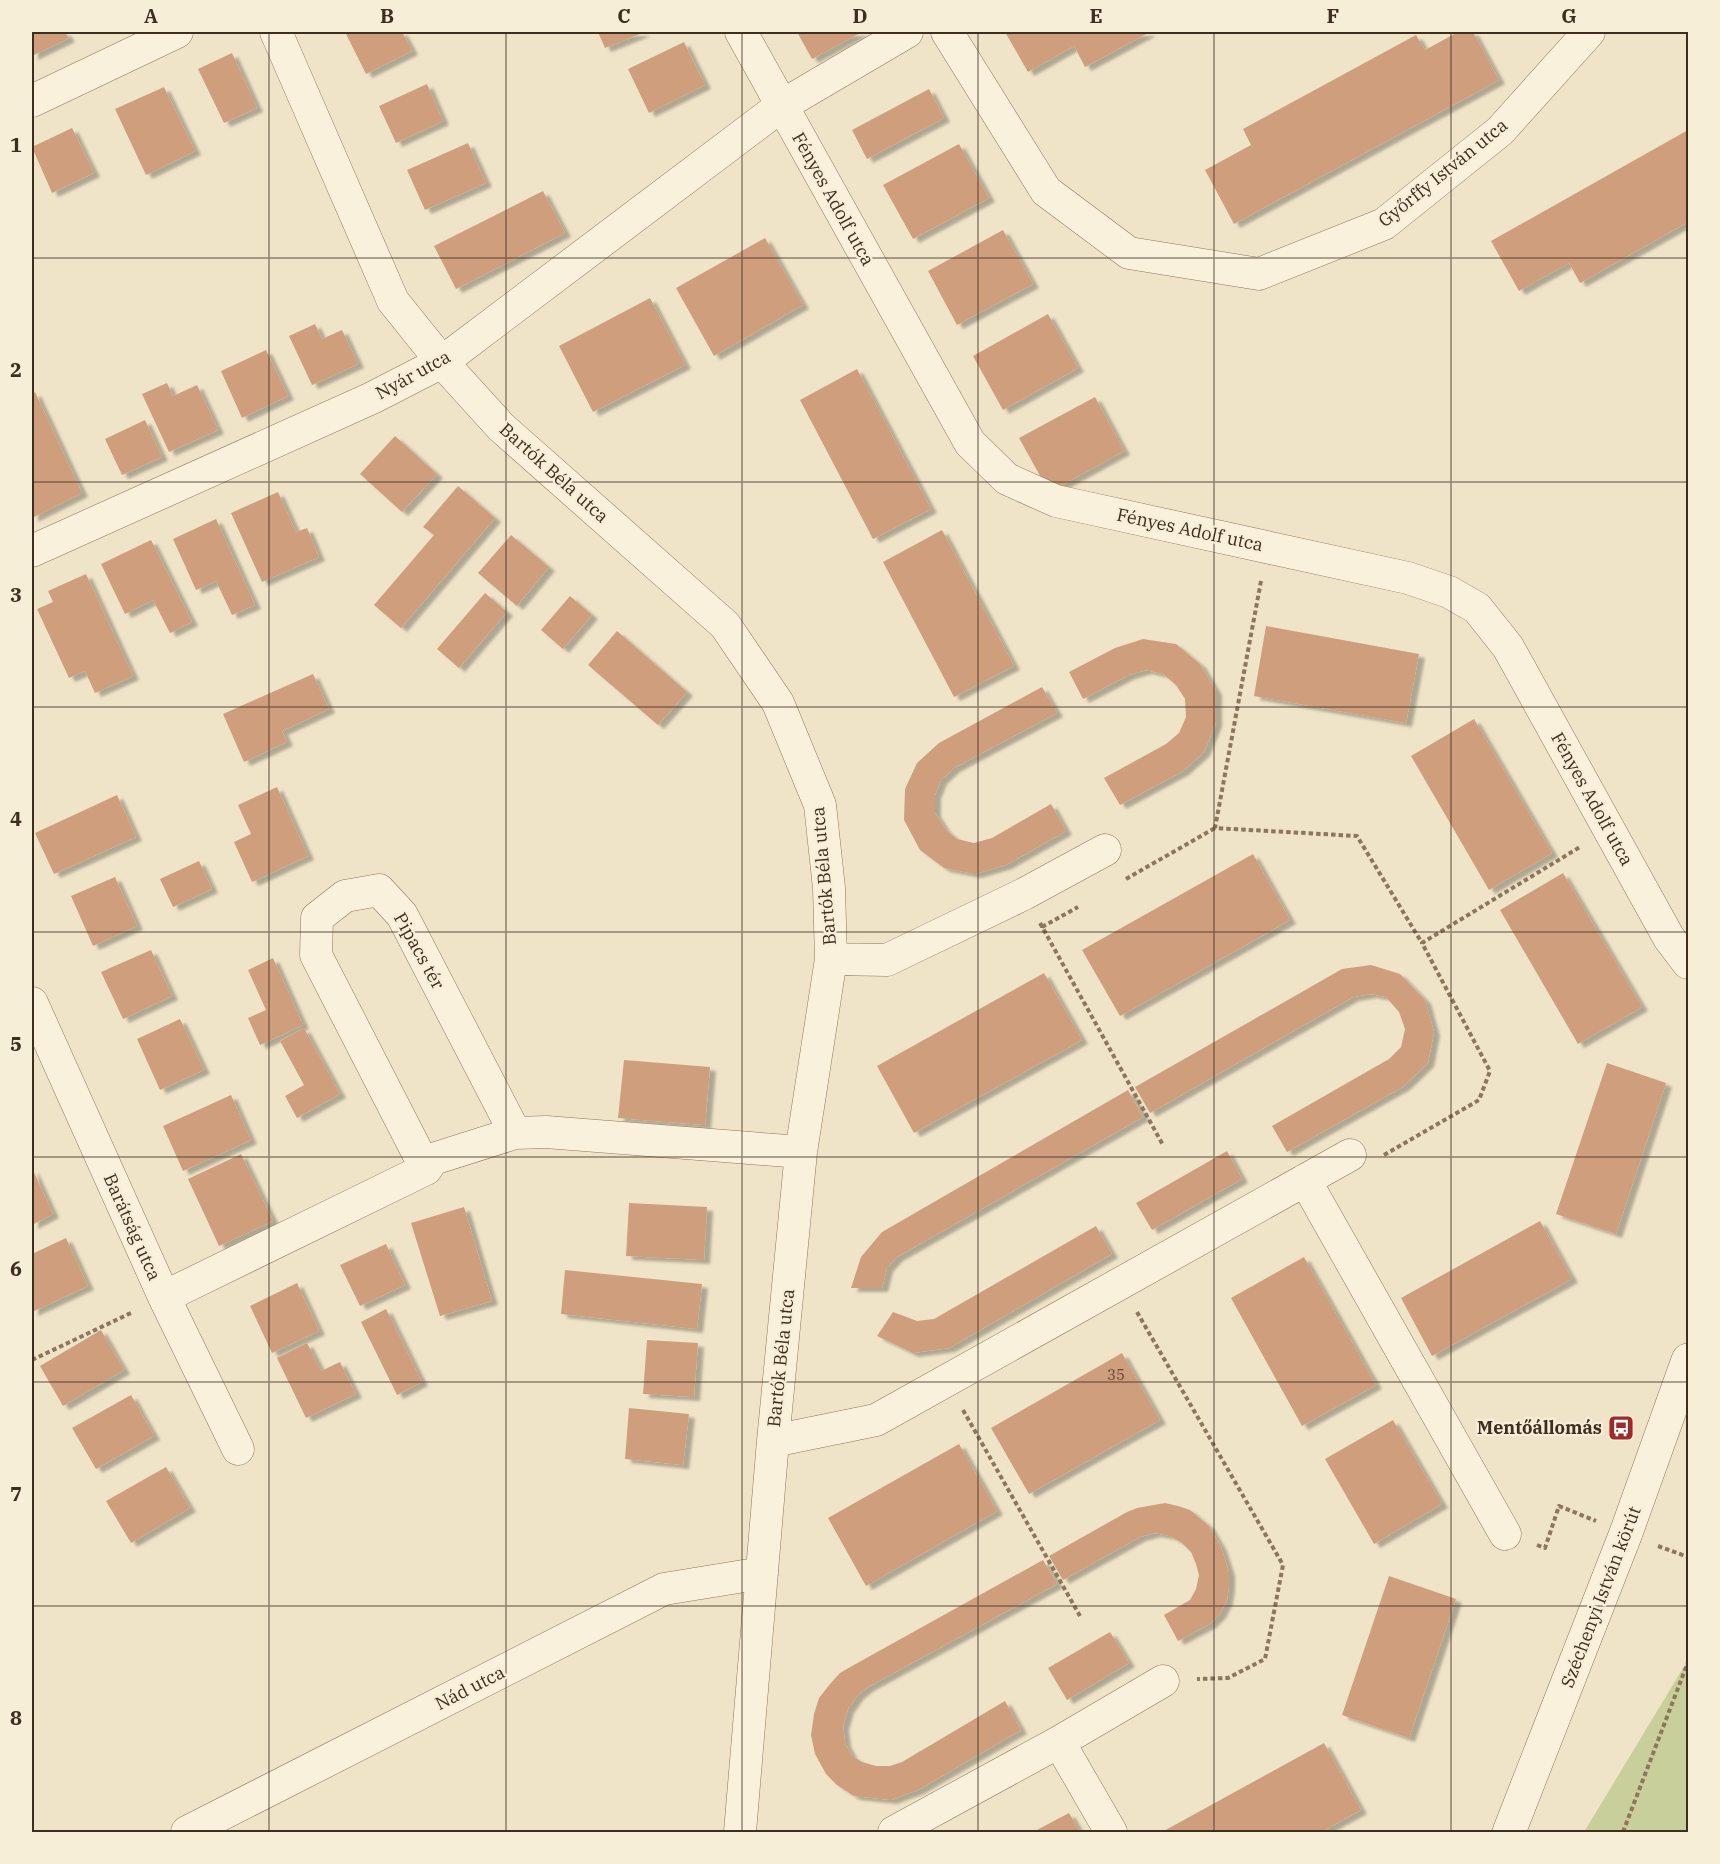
<svg xmlns="http://www.w3.org/2000/svg" width="1720" height="1864" viewBox="0 0 1720 1864" font-family="'IBM Plex Serif',serif">
<style>
.grass{fill:#c9cf9b}
.building{fill:#cf9f7d;filter:url(#shadow)}
.lines{fill:none;stroke-linecap:round;stroke-linejoin:round}
.minor-casing{stroke:#8d765c;stroke-width:33}
.tertiary-casing{stroke:#8d765c;stroke-width:34}
.path{stroke:#8d765c;stroke-width:4;stroke-dasharray:4.5 3;stroke-linecap:butt}
.minor{stroke:#faf1dc;stroke-width:32}
.tertiary{stroke:#faf1dc;stroke-width:33}
.grid{fill:none;stroke:#3d2e20;stroke-width:1.5;stroke-opacity:0.55}
.labels{text-anchor:middle;stroke-width:4.5;stroke-linejoin:round;paint-order:stroke}
.number-label{font-size:15px;fill:#624a37}
.street-label{font-size:18px;fill:#3d2e20;stroke:#f7eed8}
.poi-label{font-size:18px;font-weight:bold;fill:#3d2e20;stroke:#f7eed8;text-anchor:end}
.neatline{fill:none;stroke:#3d2e20;stroke-width:2}
.grid-label{font-size:20px;text-anchor:middle;font-weight:bold;fill:#3d2e20}
</style>
<defs>
<filter id="shadow"><feDropShadow dx="6" dy="4" stdDeviation="1.5" flood-color="#0004"/></filter>
</defs>
<rect width="100%" height="100%" fill="#f0e4c8"/>
<!-- grass -->
<path class="grass" d="M1688 1660V1832H1584Z"/>
<!-- building -->
<path class="building" d="M32 32H65L69 38 32 56Z
M345 32H402L412 51 366 74Z
M598 32H645L605 48Z
M797 32H862L812 59Z
M1005 32H1150L1085 67 1074 46 1028 72Z
M1458 32H1473L1499 80 1234 224 1205 170 1251 145 1243 129 1416 35 1425 50Z
M684 42 705 85 649 113 628 69Z
M232 53 257 108 224 123 198 69Z
M427 84 443 121 396 143 379 106Z
M164 87 195 151 146 175 115 109Z
M929 89 944 118 867 159 852 130Z
M72 128 94 173 52 193 32 147Z
M1688 130V222L1580 283 1569 263 1519 291 1491 241Z
M468 143 486 183 425 210 407 170Z
M959 144 989 198 913 239 883 185Z
M543 191 565 233 456 289 434 246Z
M1003 230 1033 284 957 325 928 271Z
M765 238 803 305 714 356 676 288Z
M650 298 685 365 593 412 559 346Z
M1048 314 1078 368 1003 410 973 356Z
M315 324 322 339 342 330 358 364 312 385 289 336Z
M266 350 288 396 242 418 221 371Z
M857 369 931 509 873 539 800 400Z
M167 383 173 396 197 385 218 430 169 452 142 394Z
M35 392 82 493 32 518V394Z
M1095 397 1124 451 1049 492 1019 438Z
M145 420 162 457 122 475 105 439Z
M395 436 437 474 402 512 360 474Z
M458 486 495 518 401 628 374 605 434 535 423 527Z
M278 492 296 532 307 528 319 557 262 582 231 513Z
M216 519 255 605 232 615 216 581 196 590 173 539Z
M942 530 1014 666 954 697 883 562Z
M511 535 549 567 517 606 478 573Z
M151 540 192 622 170 633 153 600 125 614 101 564Z
M86 574 133 676 95 693 85 671 69 678 37 609 53 602 48 591Z
M485 593 507 612 459 668 437 649Z
M570 596 592 615 563 649 541 630Z
M1266 626 1419 654 1406 723 1254 696Z
M617 631 687 692 658 725 588 665Z
M1143 639 1176 644 1200 664 1216 691V723L1204 752 1183 771 1120 805 1104 778 1166 744 1179 733 1186 717 1185 699 1176 685 1163 674 1146 670 1129 675 1083 699 1069 672 1115 648Z
M313 674 329 709 282 731 287 742 244 762 223 714Z
M1042 687 1057 713 954 768 941 780 935 795V813L945 829 957 839 974 843 992 838 1051 804 1066 831 1006 865 975 874 944 868 920 850 904 820 905 789 917 763 939 743Z
M1474 719 1552 853 1489 890 1411 756Z
M277 787 308 856 252 882 234 842 251 834 238 805Z
M117 795 136 837 54 874 35 833Z
M1253 854 1290 920 1120 1016 1082 950Z
M199 861 212 889 173 907 160 879Z
M1563 873 1642 1007 1578 1044 1500 910Z
M115 877 137 926 93 946 71 896Z
M151 950 172 996 123 1019 101 972Z
M273 958 303 1025 260 1045 248 1018 266 1010 248 970Z
M1371 965 1400 974 1425 1000 1434 1032 1428 1063 1404 1086 1287 1152 1272 1126 1389 1059 1401 1047 1405 1029 1399 1012 1386 997 1371 994 1353 997 1150 1113 1135 1087 1342 969Z
M1044 973 1082 1040 914 1133 877 1066Z
M180 1019 204 1070 160 1090 137 1039Z
M304 1028 340 1094 297 1118 285 1096 304 1085 280 1041Z
M624 1060 710 1067 705 1125 618 1118Z
M1607 1063 1666 1083 1616 1234 1556 1214Z
M1128 1090 1143 1117 897 1257 887 1268 882 1288H851L861 1257 882 1232Z
M231 1095 251 1140 183 1171 163 1126Z
M1227 1151 1242 1179 1152 1230 1136 1203Z
M241 1154 273 1221 219 1246 188 1179Z
M32 1168 53 1214 32 1225Z
M629 1203 707 1207 704 1260 626 1256Z
M464 1207 492 1301 440 1316 411 1223Z
M1540 1221 1572 1279 1432 1356 1401 1298Z
M1096 1226 1112 1254 949 1348 913 1353 877 1336 893 1312 917 1321 934 1319Z
M66 1238 88 1286 32 1312V1254Z
M386 1244 405 1285 360 1306 340 1265Z
M1304 1257 1376 1385 1302 1426 1231 1298Z
M565 1270 702 1284 697 1329 561 1314Z
M297 1283 319 1331 272 1353 250 1306Z
M386 1309 422 1382 397 1395 361 1322Z
M101 1330 124 1370 63 1406 40 1366Z
M647 1340 698 1343 694 1397 643 1394Z
M307 1343 321 1371 340 1362 356 1394 306 1418 277 1358Z
M1122 1353 1160 1420 1029 1494 991 1428Z
M131 1395 154 1436 96 1469 72 1428Z
M629 1408 689 1414 683 1465 625 1459Z
M1393 1420 1442 1504 1374 1544 1325 1459Z
M959 1444 997 1511 866 1586 828 1518Z
M166 1467 190 1508 131 1543 106 1501Z
M1165 1503 1178 1506 1190 1510 1209 1526 1221 1547 1229 1572V1586L1227 1600 1220 1614 1210 1624 1178 1641 1164 1615 1190 1600 1196 1589 1199 1575 1196 1564 1191 1552 1182 1543 1170 1536 1155 1533 1140 1537 1063 1580 1049 1556 1127 1512 1137 1508Z
M1043 1560 1057 1584 868 1687 858 1695 848 1709 843 1726 845 1743 852 1756 862 1762 876 1766H890L902 1762 1005 1701 1021 1730 918 1790 891 1800 854 1796 837 1785 826 1774 815 1754 811 1735 814 1714 819 1698 830 1684 840 1673 852 1666Z
M1389 1576 1456 1599 1409 1738 1342 1715Z
M1110 1632 1129 1663 1067 1700 1048 1668Z
M1324 1743 1361 1810 1321 1832H1162Z
M1069 1813 1080 1832H1033Z"/>
<g class="lines">
<defs>
<path id="minor" d="M276 32 393 301 442 362 501 427 725 625 778 703 820 805 829 888 831 959 801 1152 773 1441 740 1832
M741 32 970 443 1007 479 1056 501 1408 578 1449 592 1477 608 1508 647 1669 938 1688 963
M947 32 1046 191 1129 253 1259 274 1384 224 1500 131 1589 32
M32 101 177 32
M32 551 372 398 442 362 781 106 907 32
M831 959 887 960 1024 894 1105 850
M32 1003 164 1297 238 1449
M426 1169 316 955 317 918 345 896 379 890 402 915 515 1133
M1305 1180 1505 1534
M164 1297 426 1169 433 1159 515 1133 546 1132 801 1152
M773 1441 876 1420 1350 1155
M1059 1742 1111 1832
M187 1832 664 1589 762 1573
M894 1832 1059 1742 1163 1681"/>
<path id="tertiary" d="M1509 1832 1626 1533 1688 1360"/>
</defs>
<!-- minor casing -->
<use href="#minor" class="minor-casing"/>
<!-- tertiary casing -->
<use href="#tertiary" class="tertiary-casing"/>
<!-- path -->
<path class="path" d="M1261 581 1215 828 1357 836 1422 943
M1126 879 1215 828
M1040 923 1163 1145
M1042 927 1078 907
M1384 1155 1479 1100 1490 1071 1422 943 1580 847
M1137 1312 1283 1565 1265 1659 1228 1678 1197 1679
M32 1360 133 1312
M963 1410 1080 1616
M1537 1545 1545 1548 1559 1506 1596 1521
M1658 1546 1688 1557
M1623 1832 1688 1662"/>
<!-- minor -->
<use href="#minor" class="minor"/>
<!-- tertiary -->
<use href="#tertiary" class="tertiary"/>
</g>
<!-- grid -->
<path class="grid" d="M269 32V1832M506 32V1832M742 32V1832M978 32V1832M1214 32V1832M1451 32V1832M32 258H1688M32 482H1688M32 707H1688M32 932H1688M32 1157H1688M32 1382H1688M32 1606H1688"/>
<!-- icons -->
<defs>
<symbol id="bus-square" viewBox="-11 -11 22 22"><rect x="-9" y="-9" width="18" height="18" rx="4" fill="#9e2a2b" stroke="#f7eed8"/><path d="M-5-6H5V4H4V6H2V4H-2V6H-4V4H-5ZM-3.5-4V0h7V-4ZM-3.5 1.2v1.5H-2V1.2ZM2 1.2v1.5H3.5V1.2Z" fill="#fff"/></symbol>
</defs>
<g fill-rule="evenodd">
<use href="#bus-square" x="1606" y="1413" width="30" height="30"/>
</g>
<g class="labels">
<!-- number labels -->
<g class="number-label">
<text x="1116" y="1380">35</text>
</g>
<!-- street labels -->
<g class="street-label">
<text transform="translate(1443 173) rotate(-39)" y="6">Győrffy István utca</text>
<text transform="translate(833 199) rotate(61)" y="6">Fényes Adolf utca</text>
<text transform="translate(413 375) rotate(-29)" y="6">Nyár utca</text>
<text transform="translate(554 473) rotate(42)" y="6">Bartók Béla utca</text>
<text transform="translate(1190 530) rotate(12)" y="6">Fényes Adolf utca</text>
<text transform="translate(1592 799) rotate(61)" y="6">Fényes Adolf utca</text>
<text transform="translate(824 876) rotate(-95)" y="6">Bartók Béla utca</text>
<text transform="translate(419 951) rotate(61)" y="6">Pipacs tér</text>
<text transform="translate(132 1227) rotate(66)" y="6">Barátság utca</text>
<text transform="translate(781 1358) rotate(-84)" y="6">Bartók Béla utca</text>
<text transform="translate(1601 1597) rotate(-69)" y="6">Széchenyi István körút</text>
<text transform="translate(470 1688) rotate(-27)" y="6">Nád utca</text>
</g>
<!-- poi labels -->
<g class="poi-label">
<text x="1602" y="1434">Mentőállomás</text>
</g>
</g>
<!-- border -->
<rect width="1720" height="1864" fill="none" stroke="#f7eed8" stroke-width="66"/>
<rect x="33" y="33" width="1654" height="1798" class="neatline"/>
<g class="grid-label">
<text x="151" y="23">A</text>
<text x="387" y="23">B</text>
<text x="624" y="23">C</text>
<text x="860" y="23">D</text>
<text x="1096" y="23">E</text>
<text x="1333" y="23">F</text>
<text x="1569" y="23">G</text>
<text x="16" y="152">1</text>
<text x="16" y="377">2</text>
<text x="16" y="602">3</text>
<text x="16" y="826">4</text>
<text x="16" y="1051">5</text>
<text x="16" y="1276">6</text>
<text x="16" y="1501">7</text>
<text x="16" y="1725">8</text>
</g>
</svg>
